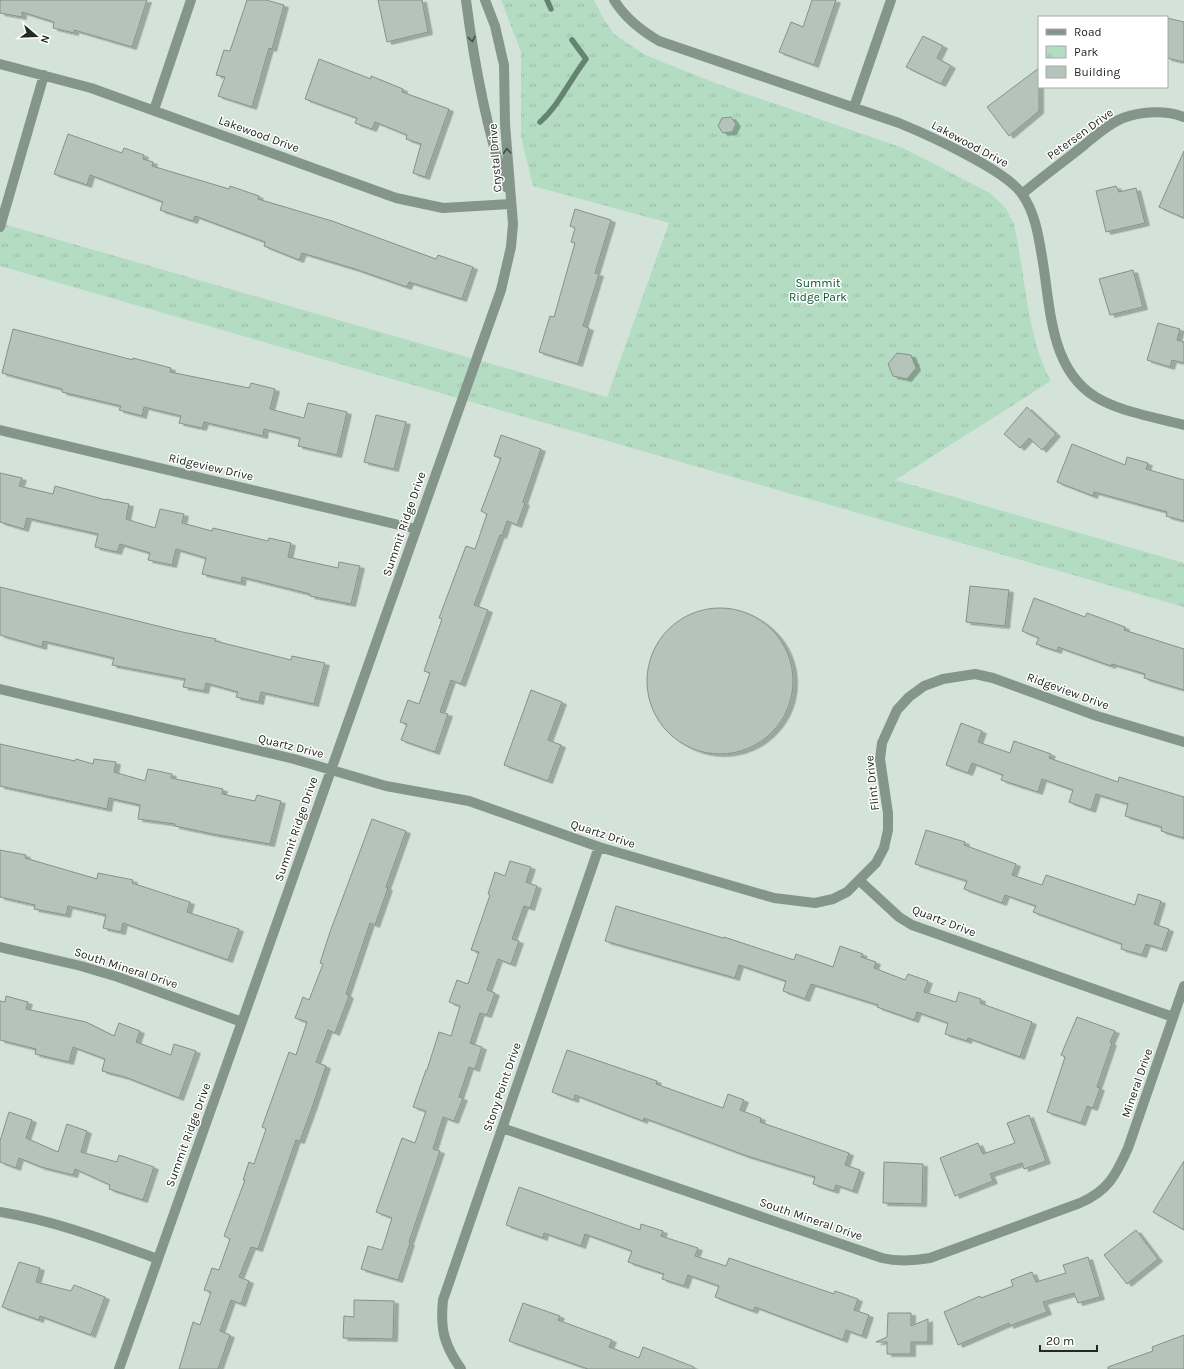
<svg xmlns="http://www.w3.org/2000/svg" width="1184" height="1369" viewBox="0 0 1184 1369" font-family="Karla,sans-serif">
<style>
.park{fill:url(#park-tufts)}
.lines{fill:none;stroke-linecap:round;stroke-linejoin:round}
.stream{stroke:#648370;stroke-width:5.5}
.building{fill:#b5c4ba;stroke:#849289;filter:url(#shadow)}
.street{stroke:#84958a;stroke-width:10}
.oneway{stroke:#444e48}
.labels{text-anchor:middle;stroke-width:3;stroke-linejoin:round;paint-order:stroke}
.street-label{font-size:12px;fill:#222824;stroke:#fff}
.park-label{font-size:12px;fill:#055130;stroke:#fff}
</style>
<defs>
<pattern id="park-tufts" width="24" height="20" patternUnits="userSpaceOnUse"><rect width="24" height="20" fill="#b4dcc2"/><path d="M3 7l-1-3M5 7V3M7 7l1-3M15 17l-1-3M17 17v-4M19 17l1-3" fill="none" stroke="#9abda7"/></pattern>
<filter id="shadow"><feDropShadow dx="4.5" dy="2.5" stdDeviation="0" flood-color="#0004"/></filter>
</defs>
<rect width="100%" height="100%" fill="#d4e3d9"/>
<!-- park -->
<path class="park" d="M501 0H594L603 18 614 34 645 55 718 84 903 148 990 193 1005 207 1014 224C1025 273 1027 338 1051 381L895 480 1184 563V607L0 266V223L607 397 669 223 533 186 521 137V52Z"/>
<g class="lines">
<!-- stream -->
<path class="stream" d="M547 0 551 9
M540 122C559 105 570 80 586 59L572 40"/>
</g>
<!-- building -->
<path class="building" d="M0 0H147L132 47 74 30V33L53 28 54 22 22 12V17L0 13Z
M247 0H266L284 5 272 49 269 48 252 107 218 96 225 77 216 75 224 50 230 51Z
M378 0H422L428 32 387 42Z
M812 0H836L814 65 779 52 791 22 803 27Z
M1167 18 1184 22V62L1167 58Z
M923 36 943 46 937 58 951 66 941 84 906 67Z
M319 59 371 79V76L403 89 402 92 449 109 425 177 413 173 421 144 406 139 407 135 375 122 372 129 355 123 357 118 305 99Z
M1039 68V111L1009 136 987 107Z
M731 117 736 124 732 132 723 133 718 126 722 118Z
M68 134 122 153 124 148 144 155 143 159 153 162 152 166 229 189 230 186 259 196 258 199 332 221 436 259 438 255 473 267 462 299 409 282 407 287 355 269 302 253 299 260 264 246 265 242 195 216 193 221 160 210 163 202 90 175 87 185 54 174Z
M1184 151V218L1159 207Z
M1116 186 1119 192 1136 188 1145 223 1106 232 1096 191Z
M575 209 611 220 595 273 599 274 583 326 589 328 578 364 539 352 550 316 554 317 575 243 571 242 575 228 570 226Z
M1133 270 1143 307 1110 315 1099 279Z
M1158 323 1180 329 1177 340 1184 342V363L1172 360 1170 367 1147 360Z
M13 329 133 360V358L171 368 170 372 249 388 251 383 275 389 270 409 304 418 308 403 347 412 337 455 298 446 300 438 264 429 263 436 204 422 202 428 179 423 181 416 144 407 142 416 119 410 121 406 62 392V389L2 373Z
M897 353 911 355 916 368 907 379 893 376 888 364Z
M1027 407 1056 434 1042 450 1029 438 1020 448 1004 434Z
M376 415 406 422 394 469 364 462Z
M501 435 541 449 523 502 525 503 517 525 507 521 502 536 500 535 474 605 488 610 461 684 451 680 440 712 448 714 435 752 401 740 407 724 400 722 408 700 419 704 430 673 424 671 442 619 439 618 466 546 475 549 487 514 481 511 501 458 494 456Z
M1072 444 1125 465 1127 457 1148 463 1146 469 1184 480V521L1166 516 1167 512 1094 492 1093 496 1057 482Z
M0 473 22 478 19 486 53 494 55 486 106 500V499L129 504 126 519 155 528 160 509 184 514 182 523 212 531 213 528 268 541 269 538 291 543 288 557 338 568 339 562 360 566 351 604 310 596V594L242 577 241 583 202 574 206 558 176 549 172 565 148 560 150 553 120 544 117 552 95 547 98 534 27 518 24 529 0 522Z
M970 586 1009 590 1005 626 966 622Z
M0 587 178 631 216 639 215 641 291 660 292 656 325 663 314 704 261 692 259 702 236 697 238 692 206 683 204 691 183 687 185 679 112 665 114 658 43 641 42 647 0 635Z
M1034 598 1085 617 1087 613 1125 627 1124 630 1184 649V690L1144 678 1145 674 1112 664 1111 666 1058 647 1057 651 1036 644 1039 638 1022 631Z
M647 681a73 73 0 1 1 146 0a73 73 0 1 1-146 0Z
M531 690 562 702 548 740 561 745 548 781 504 765Z
M961 723 982 731 978 742 1010 753 1014 741 1051 754 1049 758 1118 782 1119 777 1184 797V838L1161 831 1162 827 1125 816 1128 804 1096 794 1091 810 1069 802 1073 790 1042 779 1038 792 1001 780 1003 775 972 763 968 773 946 765Z
M0 744 75 761 76 759 93 764 94 759 116 762 114 772 145 781 148 769 172 774 171 778 223 789 222 794 255 801 257 795 281 801 270 844 213 834 175 826V824L138 819 140 805 109 798 107 809 0 786Z
M372 819 406 831 386 887 388 888 375 925 370 923 346 994 349 996 335 1033 328 1030 316 1062 326 1066 313 1105 300 1141 296 1140 258 1249 251 1247 239 1277 249 1281 241 1304 231 1300 220 1331 230 1335 218 1369H179L193 1322 200 1325 211 1292 204 1290 212 1268 219 1270 230 1239 224 1236 245 1180H243L249 1162 254 1164 266 1129 262 1127 289 1052 296 1055 307 1022 295 1018 303 997 309 1000 323 964 320 963 330 932Z
M926 830 965 842 964 845 1016 864 1012 875 1042 885 1046 875 1135 905 1138 894 1161 901 1154 924 1169 929 1162 949 1146 944 1142 955 1121 949 1122 944 1033 912 1036 906 1005 895 1002 903 964 889 967 881 915 864Z
M0 850 26 855 25 858 97 879 98 873 133 880 132 883 190 902 187 912 239 929 228 960 123 923 121 932 103 928 106 915 68 906 66 915 34 909 35 905 0 897Z
M510 861 531 867 526 882 537 886 530 908 524 906 512 939 519 941 511 964 498 959 487 990 495 993 487 1015 480 1013 470 1043 482 1047 475 1069 469 1067 459 1097 463 1098 454 1121 443 1117 433 1149 440 1151 409 1242 410 1243 398 1280 361 1269 368 1246 382 1250 392 1218 376 1212 402 1138 415 1143 426 1111 413 1107 426 1070H427L439 1032 451 1036 460 1006 449 1002 457 980 468 984 479 952 471 950 490 895 488 894 495 872 505 876Z
M616 906 723 938 724 937 794 960 796 954 833 967 840 946 863 954 861 957 876 962 874 968 905 980 908 974 928 981 924 992 956 1002 959 992 981 999 980 1003 1032 1022 1020 1057 968 1038 967 1041 945 1034 948 1023 917 1012 914 1020 877 1007 878 1005 811 984 805 999 783 991 786 981 739 965 735 978 605 941Z
M6 996 28 1002 26 1009 86 1022 114 1036 119 1023 140 1031 136 1042 171 1055 174 1044 196 1051 179 1098 125 1077 102 1071 105 1059 73 1047 69 1062 35 1054 36 1049 0 1040V1001L5 1002Z
M1077 1017 1115 1031 1110 1042 1112 1043 1097 1087 1100 1088 1093 1108 1087 1106 1081 1123 1047 1112 1065 1057 1061 1055Z
M567 1050 657 1081 656 1084 723 1108 728 1094 744 1100 740 1110 761 1118 760 1122 849 1153 845 1165 860 1170 853 1191 836 1185 834 1191 813 1184 815 1177 747 1156 644 1118 643 1121 575 1095 574 1100 552 1092Z
M9 1112 32 1120 26 1138 58 1152 67 1124 87 1131 81 1152 117 1162 119 1155 154 1167 143 1200 109 1189 110 1185 75 1169 73 1175 41 1167 19 1158 16 1168 0 1162V1141Z
M1029 1115 1046 1161 1024 1169 1022 1163 990 1174 993 1181 955 1196 940 1158 978 1143 983 1154 1015 1143 1007 1123Z
M1184 1161V1230L1153 1212Z
M884 1162 923 1164 922 1204 883 1203Z
M519 1187 640 1230 641 1224 663 1231 661 1236 698 1248 695 1256 726 1266 729 1258 834 1294 835 1291 858 1299 854 1310 869 1315 862 1336 846 1330 843 1340 755 1307 753 1311 715 1297 719 1286 688 1275 684 1286 662 1279 664 1274 628 1262 632 1251 585 1234 581 1246 544 1233 543 1238 506 1225Z
M1136 1230 1158 1259 1127 1284 1104 1255Z
M1088 1257 1100 1297 1078 1303 1074 1293 1043 1302 1047 1312 1009 1326V1323L958 1345 944 1312 980 1296 981 1298 1013 1286 1011 1280 1032 1272 1036 1282 1066 1273 1063 1265Z
M19 1262 40 1268 36 1282 71 1291 74 1285 105 1297 91 1335 40 1316 39 1320 2 1307Z
M354 1300 394 1301 393 1339 343 1338 344 1316 354 1317Z
M523 1303 560 1316 558 1320 612 1340 609 1347 639 1358 643 1347 694 1367V1369H588L509 1341Z
M888 1313H911V1326L928 1319V1342H911V1354H887V1342H876L887 1337Z
M1184 1335V1369H1108V1367L1153 1351 1152 1347Z"/>
<g class="lines">
<!-- street -->
<path class="street" d="M466 0C474 62 486 127 506 187
M614 0C625 18 640 30 659 41L899 123C928 135 1006 170 1022 194 1036 214 1039 239 1043 263 1051 313 1051 376 1103 401 1127 413 1158 418 1184 425
M0 64 91 88 396 198 443 208 511 204
M854 107 891 0
M154 110 191 0
M1022 194C1042 177 1063 162 1083 146 1095 136 1108 124 1123 118 1142 111 1166 110 1184 117
M0 227 44 75
M0 430 416 529
M0 689 294 759 386 786 469 801 599 847 774 898 815 903 833 899 847 892 876 863 884 848 888 830V813L880 759 882 743 897 710 909 697 924 686 943 679 975 674 993 678 1097 716 1184 742
M860 881 899 917 912 925 1173 1017
M0 947 81 966 118 977 242 1022
M502 1128 882 1258C899 1262 913 1261 930 1258L1080 1203C1108 1191 1116 1175 1128 1148L1184 986
M0 1212C56 1221 105 1240 158 1259
M119 1369 501 290 511 247 513 224 505 124 504 65 495 26 485 0
M461 1369C444 1345 440 1329 443 1300L599 847"/>
</g>
<!-- one-way arrows -->
<defs><path id="oneway-chevron" d="M-2-3.5L2.5 0L-2 3.5" fill="none" stroke-width="1.6" stroke-linecap="round" stroke-linejoin="round"/></defs>
<g class="oneway">
<use href="#oneway-chevron" transform="translate(472 39) rotate(81)"/>
<use href="#oneway-chevron" transform="translate(507 151) rotate(-94)"/>
</g>
<g class="labels">
<!-- street labels -->
<g class="street-label">
<text transform="translate(259 134) rotate(20)" y="4">Lakewood Drive</text>
<text transform="translate(1080 134) rotate(-36)" y="4">Petersen Drive</text>
<text transform="translate(970 144) rotate(28)" y="4">Lakewood Drive</text>
<text transform="translate(495 158) rotate(-94)" y="4">Crystal Drive</text>
<text transform="translate(211 467) rotate(13)" y="4">Ridgeview Drive</text>
<text transform="translate(404 524) rotate(-71)" y="4">Summit Ridge Drive</text>
<text transform="translate(1068 691) rotate(20)" y="4">Ridgeview Drive</text>
<text transform="translate(291 746) rotate(14)" y="4">Quartz Drive</text>
<text transform="translate(872 783) rotate(-96)" y="4">Flint Drive</text>
<text transform="translate(296 829) rotate(-71)" y="4">Summit Ridge Drive</text>
<text transform="translate(603 834) rotate(18)" y="4">Quartz Drive</text>
<text transform="translate(944 921) rotate(21)" y="4">Quartz Drive</text>
<text transform="translate(126 968) rotate(18)" y="4">South Mineral Drive</text>
<text transform="translate(1137 1083) rotate(-71)" y="4">Mineral Drive</text>
<text transform="translate(502 1087) rotate(-71)" y="4">Stony Point Drive</text>
<text transform="translate(188 1135) rotate(-70)" y="4">Summit Ridge Drive</text>
<text transform="translate(811 1219) rotate(19)" y="4">South Mineral Drive</text>
</g>
<!-- park labels -->
<g class="park-label">
<text x="818" y="287">Summit<tspan x="818" dy="14">Ridge Park</tspan></text>
</g>
</g>
<!-- legend -->
<rect x="1038" y="16" width="130" height="72" fill="#ffffff" stroke="#a7a9a7"/>
<rect x="1046" y="29" width="20" height="6" fill="#84958a" stroke="#a7a9a7"/>
<text x="1074" y="36" font-size="12" fill="#222824">Road</text>
<rect x="1046" y="46" width="20" height="12" fill="url(#park-tufts)" stroke="#a7a9a7"/>
<text x="1074" y="56" font-size="12" fill="#222824">Park</text>
<rect x="1046" y="66" width="20" height="12" fill="#b5c4ba" stroke="#a7a9a7"/>
<text x="1074" y="76" font-size="12" fill="#222824">Building</text>
<!-- north arrow -->
<g transform="translate(36 36) rotate(109)" stroke="#ffffff" stroke-width="3" paint-order="stroke">
<path d="M0-3L7 15L0 10L-7 15Z" fill="#222824"/>
<text y="-6" font-size="11" font-weight="bold" text-anchor="middle" fill="#222824">N</text>
</g>
<!-- scale -->
<path d="M1040 1345v6h57v-6" fill="none" stroke="#222824" stroke-width="2"/>
<text x="1046" y="1345" font-size="12" fill="#222824" stroke="#ffffff" stroke-width="3" paint-order="stroke">20 m</text>
</svg>
